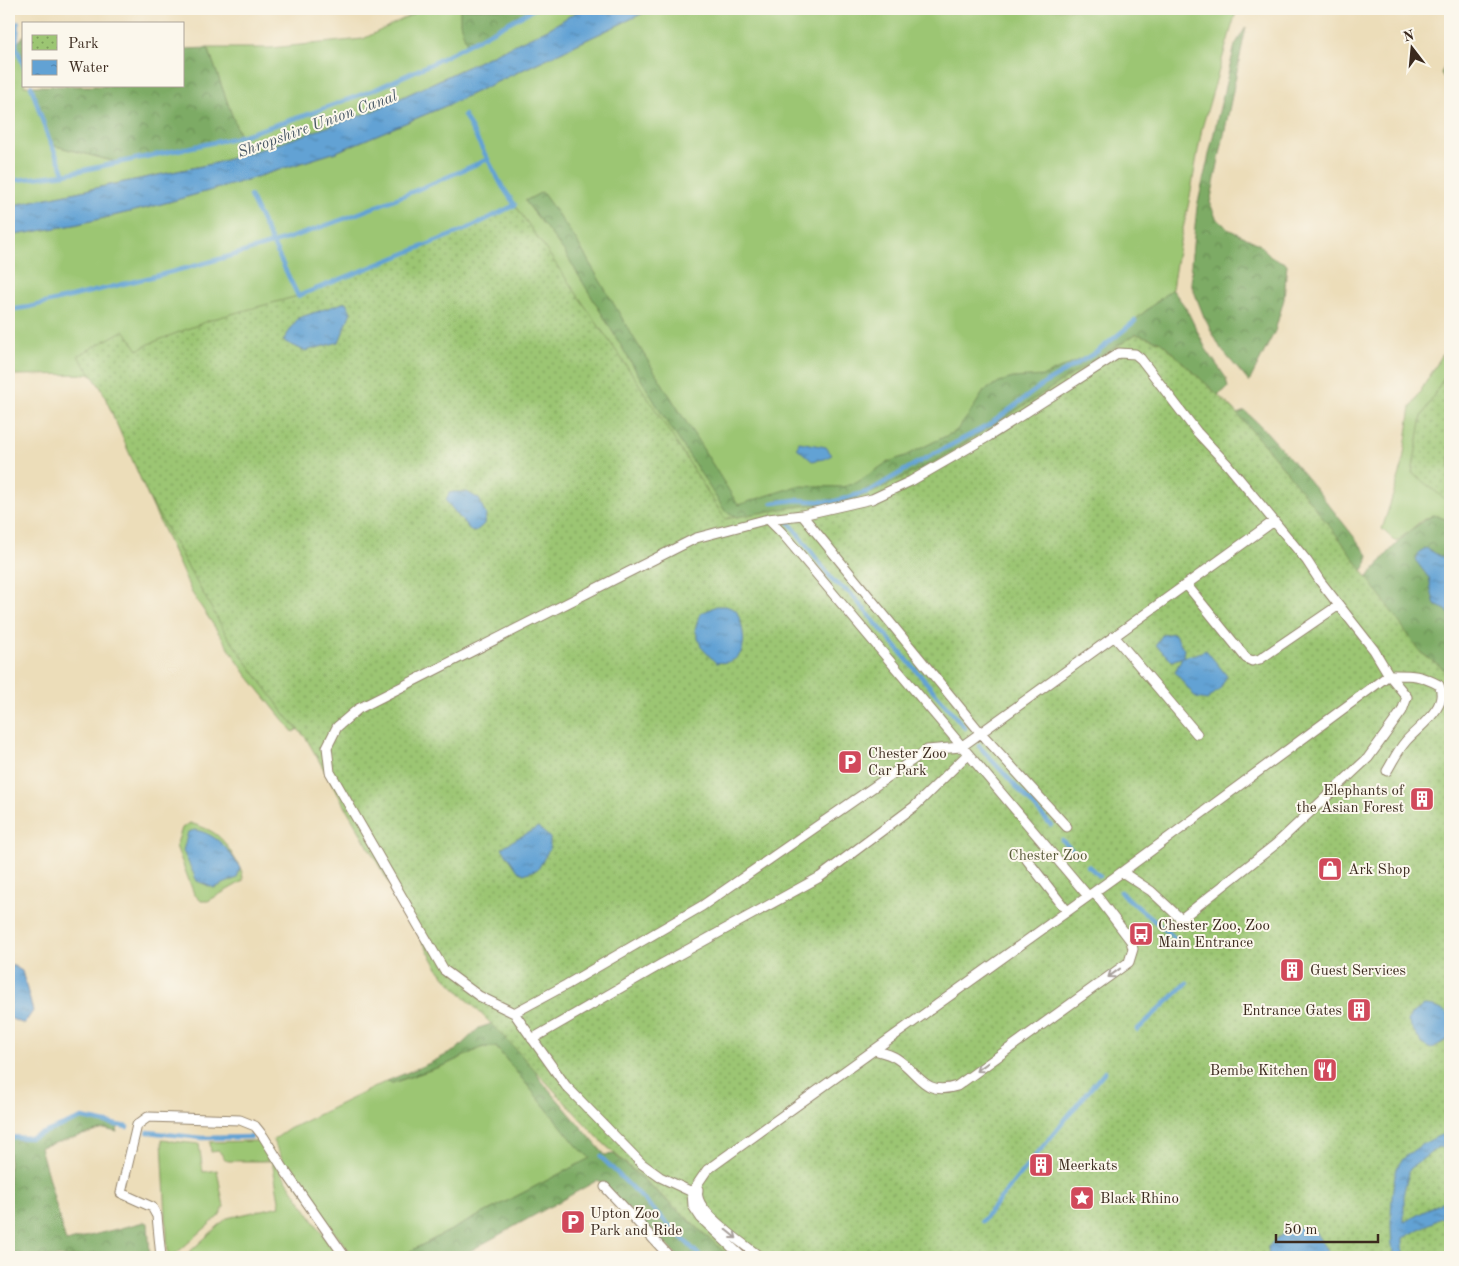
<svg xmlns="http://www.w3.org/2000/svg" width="1459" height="1266" viewBox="0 0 1459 1266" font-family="'Old Standard TT',serif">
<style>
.green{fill:#9cc673;stroke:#6c7848}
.forest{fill:url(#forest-crowns);stroke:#5c6a42}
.park{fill:url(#park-dots);stroke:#6c7848}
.water{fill:url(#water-ripples);stroke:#4e6679}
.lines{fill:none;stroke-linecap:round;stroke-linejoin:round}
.stream{stroke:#62a2d4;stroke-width:4.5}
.service-casing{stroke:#94846c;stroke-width:11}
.service{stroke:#fff;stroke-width:9}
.oneway{stroke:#a79f9a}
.labels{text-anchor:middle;stroke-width:4;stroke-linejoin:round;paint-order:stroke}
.poi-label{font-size:15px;fill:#3b2a1e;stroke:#fbf7ec;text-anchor:start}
.park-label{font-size:15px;fill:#585938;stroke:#fbf7ec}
.water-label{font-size:16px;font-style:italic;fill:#4b5a67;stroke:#fbf7ec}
</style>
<defs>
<pattern id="forest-crowns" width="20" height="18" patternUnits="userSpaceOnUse" patternTransform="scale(1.25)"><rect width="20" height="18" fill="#7dab65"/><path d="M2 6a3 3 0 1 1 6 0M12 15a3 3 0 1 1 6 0" fill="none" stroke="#688b53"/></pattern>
<pattern id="park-dots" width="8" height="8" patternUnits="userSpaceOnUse" patternTransform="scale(1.25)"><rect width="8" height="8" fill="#9cc673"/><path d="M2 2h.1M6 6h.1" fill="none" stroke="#80a15e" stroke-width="1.8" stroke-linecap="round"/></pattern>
<pattern id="water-ripples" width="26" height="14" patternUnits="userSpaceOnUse" patternTransform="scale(1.25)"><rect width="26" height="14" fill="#62a2d4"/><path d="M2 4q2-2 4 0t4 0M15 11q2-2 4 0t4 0" fill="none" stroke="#5284ab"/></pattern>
</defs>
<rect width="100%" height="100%" fill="#fbf7ec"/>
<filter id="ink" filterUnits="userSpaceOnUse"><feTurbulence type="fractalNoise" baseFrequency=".02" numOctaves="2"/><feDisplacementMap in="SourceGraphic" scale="10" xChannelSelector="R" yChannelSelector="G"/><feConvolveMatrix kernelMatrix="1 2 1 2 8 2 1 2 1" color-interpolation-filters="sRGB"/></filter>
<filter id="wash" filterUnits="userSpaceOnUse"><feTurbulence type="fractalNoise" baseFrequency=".0096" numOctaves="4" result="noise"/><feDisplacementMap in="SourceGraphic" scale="20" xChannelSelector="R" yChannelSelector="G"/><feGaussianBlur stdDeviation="1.12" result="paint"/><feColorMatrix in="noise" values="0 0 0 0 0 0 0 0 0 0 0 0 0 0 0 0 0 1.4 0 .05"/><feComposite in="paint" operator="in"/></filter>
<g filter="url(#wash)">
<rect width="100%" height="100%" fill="#ecddb9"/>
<!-- green -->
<path class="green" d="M423 9H581L550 28 373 111 284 142 216 163 9 206V30L13 24 18 23 16 46 24 67V86H31L52 145 120 163 239 137 208 48H270L363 39Z
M652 9H1237L1202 128 1189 202 1178 251 1172 289 1098 351 870 491 738 515 659 543 398 674 293 732 246 674 192 593 147 494 97 374 15 375 9 378V236L74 225 147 208 234 184 336 152 448 105Z
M1450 350V521L1434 515 1421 521 1396 542 1382 529 1402 467 1411 407 1444 352Z
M190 823C216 831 222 836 235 859 240 866 243 872 243 881L208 901H201L194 894 176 846 182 828Z
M483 1047H496L578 1146 591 1158 399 1257H354C326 1221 291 1182 273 1140L289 1129 387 1081 392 1083 445 1065Z
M162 1140 199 1144 203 1172 217 1170 224 1207 219 1216 172 1257H168Z
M260 1141 338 1257H298L286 1255 275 1257H184L227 1218 280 1206 272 1161H228L225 1159 219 1151 211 1152 210 1142Z"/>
<!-- forest -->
<path class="forest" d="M460 9H534L467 45 460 23Z
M1246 27 1210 203 1216 218 1230 230 1259 244 1272 257 1287 264 1284 299 1275 331 1249 382 1221 349 1204 317 1192 286 1191 263 1197 207 1216 124 1235 45Z
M24 35V67L16 46Z
M208 48 240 137 120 163 52 145 31 86H184V49Z
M1450 58V88L1441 73Z
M542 192 576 240 635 340 738 505 797 486 842 487 856 483 888 462 905 456 956 431 968 416 984 391 999 382 1013 378 1044 376 1098 351 1172 289 1186 308 1206 349 1226 378 1228 388 1218 395 1161 342 1136 334 940 459 878 490 849 501 794 507 740 518 725 511 662 414 564 251 525 201Z
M1245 411C1261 425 1274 440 1288 456 1316 488 1342 521 1368 555L1366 565 1362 571 1278 461 1237 414Z
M1434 515 1450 521V676L1440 666 1421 653 1367 583 1368 577C1388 553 1406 529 1434 515Z
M497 1022 528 1057 540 1079 605 1155 614 1154 730 1257H679L598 1180 459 1257H399L590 1158 578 1147 496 1047H483L445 1065 392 1083 387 1081 430 1063 456 1050 479 1028Z
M82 1118 118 1127 117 1132 104 1129 40 1147 66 1242 144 1222 148 1223 150 1257H9V1137L30 1138Z"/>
<!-- park -->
<path class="park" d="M515 205 637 381 725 519 794 507 849 501 878 490 940 459 1136 334 1161 342 1233 409 1278 461 1342 542 1421 653 1440 666 1450 676V1257H730L603 1143 509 1042 440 972 306 738 287 717 226 634 148 496 101 388 78 356 124 330 138 350 151 343 213 319 298 296 469 228Z
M1450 367V503L1412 473 1422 416Z"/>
<!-- water -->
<path class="water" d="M581 9H652L448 105 336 152 234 184 147 208 74 225 9 236V206L216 163 284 142 373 111 550 28Z
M346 302 351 312 339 342 305 351 283 341 298 318Z
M799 442 826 447 832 455 824 459 812 461 797 448Z
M454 492H467L479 499 486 515 484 524 475 532 471 531 446 501 449 493Z
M1426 548 1450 562V615L1446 610 1435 605 1432 594 1429 578 1416 561 1419 552Z
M716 606H726L736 610C743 625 752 656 728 662 725 663 720 662 716 663L701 647 695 629 700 614Z
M1174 633 1184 649 1183 657 1196 654 1206 650 1227 676 1220 689 1207 700 1196 698 1175 672 1182 657 1172 661 1156 645 1162 635Z
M538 827 550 838V848L538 869 524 874 518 871 502 848C513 839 526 835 538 827Z
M195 830C217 834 229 850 240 868L237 878 214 888 197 881 183 851 188 832Z
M9 965 14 966 22 971 33 1011 24 1024 9 1018Z
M1424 1006C1434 1006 1443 1009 1450 1016V1038L1431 1049 1423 1045 1408 1022 1411 1014Z
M1441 1135 1450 1136V1149L1438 1147 1410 1169 1404 1191V1222L1450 1198V1213L1403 1238V1257H1394C1389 1239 1390 1180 1399 1164 1406 1153 1429 1140 1441 1135Z
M1298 1227 1306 1229 1313 1228 1331 1257H1269L1268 1247C1277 1237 1286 1231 1298 1227Z"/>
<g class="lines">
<!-- stream -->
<path class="stream" d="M18 23 16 46 24 67
M31 86 48 137 65 174
M9 181 65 174 234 138 303 116 376 89 433 63 534 9
M250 196 298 296 469 228 515 205 502 186 464 115
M9 310 29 307C114 286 199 267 283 240 353 218 421 189 488 159
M772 503 795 500 832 502 870 491 915 464 989 425 1045 383 1098 351 1135 321
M789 522 834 582 851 594 965 728
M979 746 1051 825
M1062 840 1076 854
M1088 866 1100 876
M1120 892 1182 944
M1137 1030 1187 983
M148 1132 202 1138 251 1137
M9 1137 30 1138 82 1118 127 1127
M601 1157 701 1257
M982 1221 1105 1071"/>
</g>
</g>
<g filter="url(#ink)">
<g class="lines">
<defs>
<path id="service" d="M802 515 872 499 911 481 989 436 1119 353 1135 354 1141 359 1197 432 1227 464 1307 561 1320 581 1374 650 1389 675 1407 697 1402 711 1368 758 1276 844 1181 919 1151 891 1122 872
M768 519 802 515 980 732 1067 827
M1186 584 1246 658 1252 661 1260 659 1339 605
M1114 636 1197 734
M1024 856 1067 911
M514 1013 566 985 702 906 927 750 961 747 1274 521
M532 1039 660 965 820 877 915 806 968 754
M874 1050C881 1052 890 1054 896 1058 920 1073 923 1097 957 1086L1129 962 1133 949 1131 941 1094 892
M605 1187 670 1257
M698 1189C698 1192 697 1194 698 1197 701 1215 745 1245 760 1257
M692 1192 660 1177 642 1164 566 1086 514 1013 479 996 444 970 330 772 327 747 337 727 358 709 696 538 768 519 782 533 1088 896
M161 1257 157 1216 152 1207 121 1193 137 1125 148 1117 240 1120 255 1126 263 1136 285 1171 345 1257
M742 1257 701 1218 693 1206 692 1192 707 1170 1122 872 1389 675C1412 675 1418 674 1439 685 1450 707 1418 727 1406 741 1398 750 1393 761 1387 771"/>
</defs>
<!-- service casing -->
<use href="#service" class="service-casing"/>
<!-- service -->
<use href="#service" class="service"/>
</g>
<!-- one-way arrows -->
<defs><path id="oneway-shaft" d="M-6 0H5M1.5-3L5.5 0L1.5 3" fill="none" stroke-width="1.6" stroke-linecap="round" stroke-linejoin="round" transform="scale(1.25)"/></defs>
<g class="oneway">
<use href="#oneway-shaft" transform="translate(1114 973) rotate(144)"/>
<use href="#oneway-shaft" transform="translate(982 1067) rotate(144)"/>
<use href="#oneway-shaft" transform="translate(731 1234) rotate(39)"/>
</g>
</g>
<!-- icons -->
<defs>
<symbol id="parking-square" viewBox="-11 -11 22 22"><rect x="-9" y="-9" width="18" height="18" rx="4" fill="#d1495b" stroke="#fbf7ec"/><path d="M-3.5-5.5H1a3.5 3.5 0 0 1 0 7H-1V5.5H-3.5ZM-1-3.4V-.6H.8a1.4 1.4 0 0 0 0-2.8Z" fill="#fff"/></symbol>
<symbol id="building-square" viewBox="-11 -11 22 22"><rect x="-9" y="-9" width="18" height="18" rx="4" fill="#d1495b" stroke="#fbf7ec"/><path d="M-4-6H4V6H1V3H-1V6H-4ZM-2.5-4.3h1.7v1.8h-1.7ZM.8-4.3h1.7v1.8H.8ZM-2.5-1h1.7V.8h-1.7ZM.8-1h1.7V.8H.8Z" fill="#fff"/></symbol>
<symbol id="shop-square" viewBox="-11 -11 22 22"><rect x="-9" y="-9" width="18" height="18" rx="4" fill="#d1495b" stroke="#fbf7ec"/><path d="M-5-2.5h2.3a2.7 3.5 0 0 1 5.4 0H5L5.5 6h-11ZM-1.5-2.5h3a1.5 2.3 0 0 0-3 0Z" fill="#fff"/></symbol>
<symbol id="bus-square" viewBox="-11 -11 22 22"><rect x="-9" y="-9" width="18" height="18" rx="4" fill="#d1495b" stroke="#fbf7ec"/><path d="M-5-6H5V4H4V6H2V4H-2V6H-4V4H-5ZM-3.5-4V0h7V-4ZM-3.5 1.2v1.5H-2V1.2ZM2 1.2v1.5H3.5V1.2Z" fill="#fff"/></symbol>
<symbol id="restaurant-square" viewBox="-11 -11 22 22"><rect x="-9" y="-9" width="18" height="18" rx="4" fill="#d1495b" stroke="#fbf7ec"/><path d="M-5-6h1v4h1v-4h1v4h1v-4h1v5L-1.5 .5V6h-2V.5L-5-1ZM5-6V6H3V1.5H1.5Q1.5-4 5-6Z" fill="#fff"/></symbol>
<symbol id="sight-square" viewBox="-11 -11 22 22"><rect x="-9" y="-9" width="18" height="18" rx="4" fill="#d1495b" stroke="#fbf7ec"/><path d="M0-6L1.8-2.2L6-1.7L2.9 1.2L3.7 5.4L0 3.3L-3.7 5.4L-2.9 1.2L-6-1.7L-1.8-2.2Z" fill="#fff"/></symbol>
</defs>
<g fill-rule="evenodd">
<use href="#parking-square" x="836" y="748" width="28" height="28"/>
<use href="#building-square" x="1408" y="785" width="28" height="28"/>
<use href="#shop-square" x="1316" y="855" width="28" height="28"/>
<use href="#bus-square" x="1127" y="920" width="28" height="28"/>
<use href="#building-square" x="1278" y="956" width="28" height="28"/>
<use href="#building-square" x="1345" y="996" width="28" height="28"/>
<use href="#restaurant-square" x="1311" y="1056" width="28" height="28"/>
<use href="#building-square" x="1027" y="1151" width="28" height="28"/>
<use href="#sight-square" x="1068" y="1184" width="28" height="28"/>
<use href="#parking-square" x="559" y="1208" width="28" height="28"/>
</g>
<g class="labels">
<!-- poi labels -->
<g class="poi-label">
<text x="868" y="758">Chester Zoo<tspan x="868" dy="17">Car Park</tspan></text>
<text x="1404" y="795" text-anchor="end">Elephants of<tspan x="1404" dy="17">the Asian Forest</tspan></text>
<text x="1348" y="874">Ark Shop</text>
<text x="1158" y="930">Chester Zoo, Zoo<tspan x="1158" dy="17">Main Entrance</tspan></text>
<text x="1310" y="975">Guest Services</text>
<text x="1342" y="1015" text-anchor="end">Entrance Gates</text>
<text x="1308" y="1075" text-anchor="end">Bembe Kitchen</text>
<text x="1058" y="1170">Meerkats</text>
<text x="1100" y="1203">Black Rhino</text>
<text x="590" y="1218">Upton Zoo<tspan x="590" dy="17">Park and Ride</tspan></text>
</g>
<!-- park labels -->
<g class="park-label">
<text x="1048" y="860">Chester Zoo</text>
</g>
<!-- water labels -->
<g class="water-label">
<text transform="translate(317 123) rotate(-20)" y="6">Shropshire Union Canal</text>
</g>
</g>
<!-- margin -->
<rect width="1459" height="1266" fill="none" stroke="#fbf7ec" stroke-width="30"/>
<!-- legend -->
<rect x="22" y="22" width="162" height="65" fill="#fbf7ec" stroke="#aea59a"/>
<rect x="32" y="35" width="25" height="15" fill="url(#park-dots)" stroke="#aea59a"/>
<text x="68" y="48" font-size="15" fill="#3b2a1e">Park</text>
<rect x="32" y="60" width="25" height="15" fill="url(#water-ripples)" stroke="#aea59a"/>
<text x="68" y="72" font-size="15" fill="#3b2a1e">Water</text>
<!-- north arrow -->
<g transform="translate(1412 48) rotate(344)" stroke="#fbf7ec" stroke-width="4" paint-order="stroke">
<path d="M0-4L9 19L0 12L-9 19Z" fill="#3b2a1e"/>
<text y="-8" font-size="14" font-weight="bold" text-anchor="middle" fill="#3b2a1e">N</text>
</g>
<!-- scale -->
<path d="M1276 1234v8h102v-8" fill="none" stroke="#3b2a1e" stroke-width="2.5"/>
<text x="1284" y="1234" font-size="15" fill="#3b2a1e" stroke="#fbf7ec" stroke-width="4" paint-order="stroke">50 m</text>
</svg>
